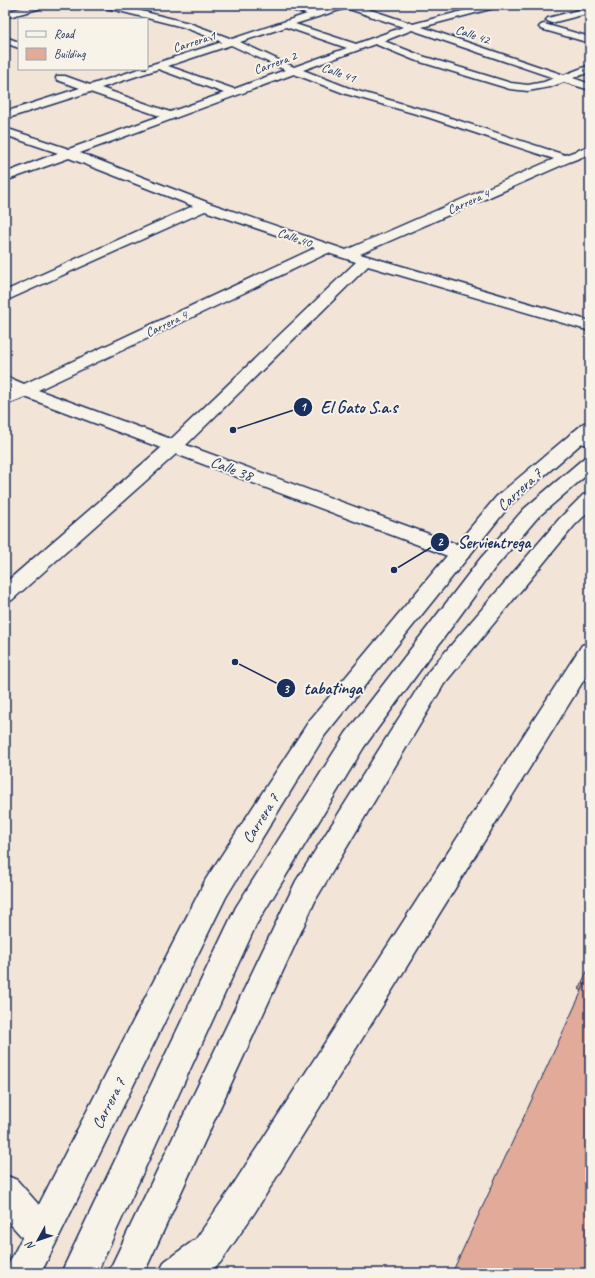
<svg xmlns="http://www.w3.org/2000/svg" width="595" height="1278" viewBox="0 0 595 1278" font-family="Caveat,sans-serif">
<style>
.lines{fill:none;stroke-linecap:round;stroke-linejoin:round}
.minor-casing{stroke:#1b2f5e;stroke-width:3}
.secondary-casing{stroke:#1b2f5e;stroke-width:3}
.minor{fill:#f7f3e8;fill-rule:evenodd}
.secondary{fill:#f7f3e8;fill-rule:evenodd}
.wall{fill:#c29284;stroke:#1b2f5e}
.building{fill:#e1aa99;stroke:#1b2f5e}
.labels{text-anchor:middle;stroke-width:4;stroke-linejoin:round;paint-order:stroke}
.far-street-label{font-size:13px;fill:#1b2f5e;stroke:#f7f3e8}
.street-label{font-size:16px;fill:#1b2f5e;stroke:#f7f3e8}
.leader{fill:none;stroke:#1b2f5e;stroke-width:1.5}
.callout-dot{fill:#1b2f5e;stroke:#f7f3e8;stroke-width:1.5}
.mark-label{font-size:12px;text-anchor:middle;font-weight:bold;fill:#fff}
.callout-label{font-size:17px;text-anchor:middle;font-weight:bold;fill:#1b2f5e;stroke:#f7f3e8;stroke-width:4;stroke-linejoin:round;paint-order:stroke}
</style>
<rect width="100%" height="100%" fill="#f3e4d8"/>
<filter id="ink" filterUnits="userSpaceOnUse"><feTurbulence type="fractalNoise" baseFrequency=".025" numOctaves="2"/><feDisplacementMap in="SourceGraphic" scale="8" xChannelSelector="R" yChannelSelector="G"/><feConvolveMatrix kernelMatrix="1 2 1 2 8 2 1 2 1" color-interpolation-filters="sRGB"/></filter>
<g filter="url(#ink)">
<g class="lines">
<defs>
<path id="minor" d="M32 5H46L45 7 5 18V12Z
M102 5H117L189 23 232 39 307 14 281 7 280 5H294L317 11 336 5H356L413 24 485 5H499L498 7 422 27 564 75 590 65V72L573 78 590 84V90L564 82 550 87 528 91 510 89 414 60 375 44 303 70 354 90 435 113 565 155 590 146V154L569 162 360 254 590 321V331L368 266 186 445 467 548 470 553 467 558 460 560 453 558 176 454 12 600 5 602V583L161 448 25 397 5 405V394L11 391 5 388V376L24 384 315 248 205 211 5 301V291L193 206 69 158 5 181V173L58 153 5 135V128L69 149 160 116 90 92 5 119V112L80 88 57 80 56 78 57 76H65L90 85 139 69H147V66L222 42 183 27 103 7ZM346 8 403 27 356 44 295 24ZM286 27 347 48 294 67 240 42ZM412 30 554 78 544 82 528 85 511 83 422 56 384 41ZM231 45 285 70 234 89 168 66ZM158 69 224 93 170 112 101 88ZM294 74 346 94 427 117 554 159 346 250 209 203 80 153ZM328 253 356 262 171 439 38 390Z
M590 7V13L551 23 546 20 548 18Z
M544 24 590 37V43L541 29 539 27 541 25Z
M5 37 19 42V48L5 43Z
M578 431 590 435V446L572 440 569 436 572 432Z
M590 493V510L574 526 444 684 316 899 144 1273H108L296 881 428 672 560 518 583 495Z
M590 643V670L255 1212 220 1263 207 1273H159L165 1261 196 1239 231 1188 582 645Z
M5 1175 17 1180 54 1222 59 1234 54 1246 42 1251 30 1246 5 1218Z"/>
<path id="secondary" d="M590 422V436L510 505 325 735 226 897 41 1273H5L10 1261 206 879 309 721 496 497 584 423Z
M590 456V472L538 517 494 569 364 747 256 925 97 1273H61L236 907 346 733 480 559 524 509 584 458Z"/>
</defs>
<!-- minor casing -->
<use href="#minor" class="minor-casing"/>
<!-- secondary casing -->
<use href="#secondary" class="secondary-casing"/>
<!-- minor -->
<use href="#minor" class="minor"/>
<!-- secondary -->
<use href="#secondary" class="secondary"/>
</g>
<!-- wall -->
<path class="wall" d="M590 966V1273L582 991 579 989Z"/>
<!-- building -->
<path class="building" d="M590 966V1273H452L585 984 582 982Z"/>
</g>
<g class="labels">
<!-- far-street labels -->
<g class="far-street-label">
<text transform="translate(473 34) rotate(19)" y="5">Calle 42</text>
<text transform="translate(194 41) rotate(-18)" y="5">Carrera 1</text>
<text transform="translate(275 62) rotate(-20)" y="5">Carrera 2</text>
<text transform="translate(339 72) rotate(20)" y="5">Calle 41</text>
<text transform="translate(468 201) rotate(-24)" y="5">Carrera 4</text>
<text transform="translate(295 237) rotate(19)" y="5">Calle 40</text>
<text transform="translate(166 323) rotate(-26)" y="5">Carrera 4</text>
</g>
<!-- street labels -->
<g class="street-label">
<text transform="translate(232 468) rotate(21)" y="6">Calle 38</text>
<text transform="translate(519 489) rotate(-43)" y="6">Carrera 7</text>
<text transform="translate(260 818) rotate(-58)" y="6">Carrera 7</text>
<text transform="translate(108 1103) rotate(-63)" y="6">Carrera 7</text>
</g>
</g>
<!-- callouts -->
<path class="leader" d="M233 430L303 407M394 570L440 542M235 662L286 688"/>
<g class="callout-dot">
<circle cx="233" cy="430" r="4"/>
<circle cx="394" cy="570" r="4"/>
<circle cx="235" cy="662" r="4"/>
<circle cx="303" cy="407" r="10"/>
<circle cx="440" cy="542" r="10"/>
<circle cx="286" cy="688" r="10"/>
</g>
<g class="mark-label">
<text x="303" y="411">1</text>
<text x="440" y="546">2</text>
<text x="286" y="693">3</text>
</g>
<g class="callout-label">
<text x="359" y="413">El Gato S.a.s</text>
<text x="494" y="548">Servientrega</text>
<text x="333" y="694">tabatinga</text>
</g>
<!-- margin -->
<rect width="595" height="1278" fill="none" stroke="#f7f3e8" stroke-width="20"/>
<rect x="10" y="10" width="575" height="1258" fill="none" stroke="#1b2f5e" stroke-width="1.5" filter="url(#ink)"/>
<!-- legend -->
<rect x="18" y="18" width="130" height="52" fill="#f7f3e8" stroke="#9fa5b1"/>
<rect x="26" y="31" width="20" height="6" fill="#f7f3e8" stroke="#9fa5b1"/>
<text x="54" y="38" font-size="12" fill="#1b2f5e">Road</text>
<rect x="26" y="48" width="20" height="12" fill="#e1aa99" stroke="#9fa5b1"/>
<text x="54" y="58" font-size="12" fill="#1b2f5e">Building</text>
<!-- north arrow -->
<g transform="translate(38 1240) rotate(230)" stroke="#f7f3e8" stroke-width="3" paint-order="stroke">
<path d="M0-3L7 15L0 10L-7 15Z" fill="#1b2f5e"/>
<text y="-6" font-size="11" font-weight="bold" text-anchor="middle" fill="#1b2f5e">N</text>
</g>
</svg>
